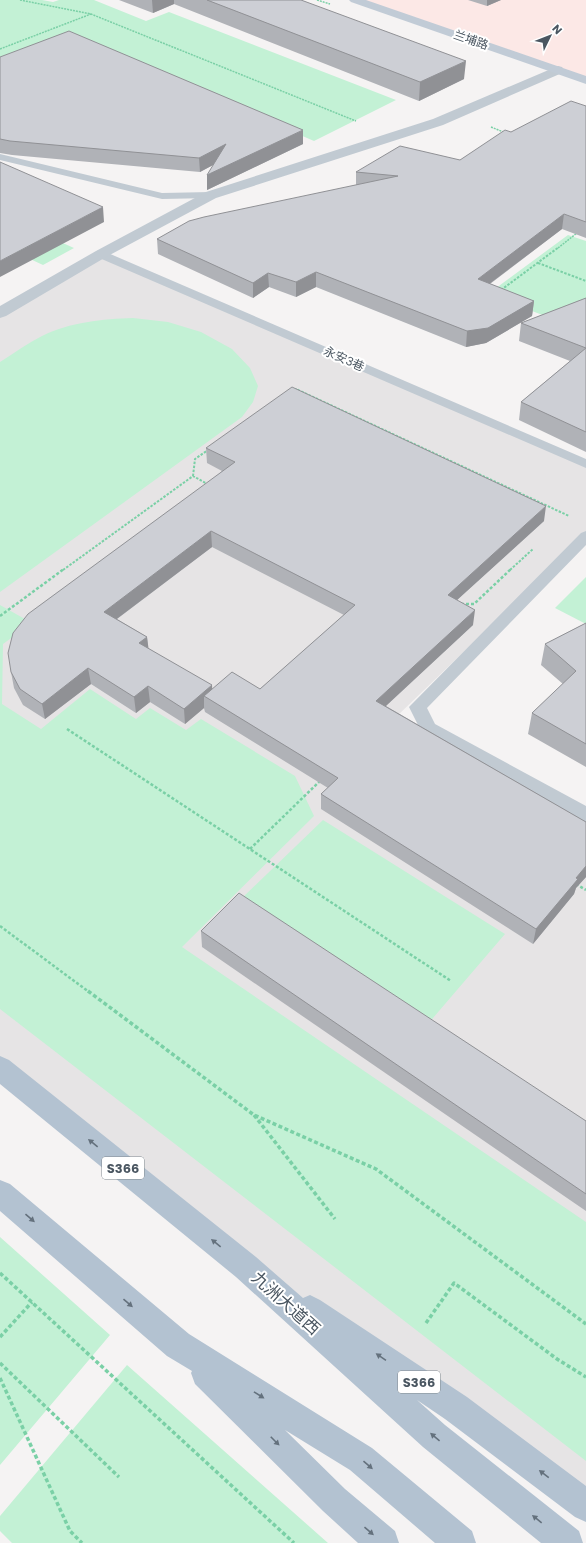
<svg xmlns="http://www.w3.org/2000/svg" width="586" height="1543" viewBox="0 0 586 1543" font-family="Poppins,'Noto Sans SC',sans-serif">
<style>
.education{fill:#e6e4e5}
.medical{fill:#fce8e6}
.green{fill:#c3f1d5}
.lines{fill:none;stroke-linecap:round;stroke-linejoin:round}
.path-far3{stroke:#7ad0a6;stroke-width:1.5;stroke-dasharray:2 1;stroke-linecap:butt}
.path-far2{stroke:#7ad0a6;stroke-width:2;stroke-dasharray:2.5 1.5;stroke-linecap:butt}
.path-far1{stroke:#7ad0a6;stroke-width:2.5;stroke-dasharray:3 2;stroke-linecap:butt}
.path{stroke:#7ad0a6;stroke-width:3.5;stroke-dasharray:4 2.5;stroke-linecap:butt}
.lane{fill:#c1cad2;fill-rule:evenodd}
.street{fill:#c1cad2;fill-rule:evenodd}
.secondary{fill:#c1cbd6;fill-rule:evenodd}
.primary{fill:#b3c2d1;fill-rule:evenodd}
.wall{fill:#b0b2b7;fill-rule:evenodd}
.shaded-wall{fill:#909195}
.building{fill:#cdcfd5;stroke:#909195}
.oneway{fill:#64717d}
.labels{text-anchor:middle;stroke-width:4;stroke-linejoin:round;paint-order:stroke}
.far-street-label{font-size:12px;fill:#4a5661;stroke:#fff}
.shield{fill:#fff;stroke:#808990;stroke-width:1}
.shield-label{font-size:13px;font-weight:bold;fill:#4a5661}
.near-street-label{font-size:17px;fill:#4a5661;stroke:#fff}
</style>
<rect width="100%" height="100%" fill="#f5f3f3"/>
<!-- education -->
<path class="education" d="M102 254 586 465V534L396 717 586 827V1505L246 1267 0 1067V314Z"/>
<!-- medical -->
<path class="medical" d="M355 0H586V80Z"/>
<!-- green -->
<path class="green" d="M0 0H42L53 2 59 0H94L146 21 169 12 396 100 314 141 70 35 0 62Z
M0 215 74 248 43 265 0 245Z
M568 235 586 241V312L558 321 488 294Z
M133 318 168 322 201 332 232 349 250 368 258 386 253 402 242 417 0 592V362C14 353 28 343 42 336 70 322 103 319 133 318Z
M586 577V624L555 608Z
M0 605 32 623 3 644 2 704 41 729 90 689 136 719 150 708 186 730 201 719 295 776 314 816 182 947 586 1222V1461L0 1009Z
M323 820 505 934 427 1025 241 899Z
M0 1237 110 1335 0 1465Z
M127 1365 328 1543H12L0 1531V1516Z"/>
<g class="lines">
<!-- path-far3 -->
<path class="path-far3" d="M20 0 91 14 356 121
M317 0 330 4
M0 49 91 14
M491 127 506 133
M558 248 577 233"/>
<!-- path-far2 -->
<path class="path-far2" d="M538 263 586 281
M501 290 559 247
M294 390 296 389 569 516
M193 476 195 459 208 450
M63 570 193 476 209 485
M510 570 533 549"/>
<!-- path-far1 -->
<path class="path-far1" d="M461 604H474L511 569
M0 616 64 569
M67 729 451 981
M250 849 321 780
M576 884 586 890
M0 926 89 992"/>
<!-- path -->
<path class="path" d="M88 991 254 1115 376 1169 586 1324
M254 1115 335 1219
M0 1273 294 1543
M426 1323 454 1283 557 1359 586 1377
M0 1337 32 1302
M0 1363 119 1477
M0 1378 70 1531 82 1543"/>
<!-- lane -->
<path class="lane" d="M0 154 162 193 211 192 217 195 211 198 162 199 0 160Z
M101 250 586 459V468L97 257 95 254 97 251Z
M586 531V545L427 708 435 724 586 806V822L422 733 409 707 581 533Z"/>
<!-- street -->
<path class="street" d="M558 66 562 67 564 70 562 73 443 125 216 198 106 257 6 316 0 318V306L96 251 206 192 433 119Z"/>
<!-- secondary -->
<path class="secondary" d="M349 0H366L586 76V84L351 2Z"/>
<!-- primary -->
<path class="primary" d="M0 1056 9 1060 256 1257 303 1298 310 1295 320 1300 467 1397 586 1486V1522L575 1517 445 1419 417 1400 445 1425 579 1531 583 1543H541L423 1447 236 1277 0 1084Z
M0 1180 10 1184 189 1334 372 1448 472 1531 476 1543H435L350 1470 285 1430 345 1489 395 1531 399 1543H358L323 1511 195 1384 191 1373 192 1371 167 1356 0 1211Z"/>
</g>
<!-- wall -->
<path class="wall" d="M119 0H301L464 79 419 101 174 4 153 13Z
M468 0H501L487 6Z
M0 57 303 144 207 190 213 165 200 172 12 155 0 153Z
M586 106V238L562 229 490 284 534 301 532 316 486 343 466 347 316 287 296 297 269 287 253 298 158 254 157 239 356 185V172L460 160 511 132Z
M586 298V452L519 420 521 402 570 361 519 341 521 323Z
M206 448 544 521 457 600 473 625 386 706 586 822V877L576 888 574 894 533 944 321 809V794L328 788 205 712 204 708 185 724 150 702 136 713 91 684 45 719 23 705 14 688 11 672 222 471 207 463ZM212 547 344 615 260 689H212L148 648 147 637 117 619Z
M586 623V767L528 734 532 713 563 684 541 665 545 644Z
M201 931 586 1121V1211L202 947Z"/>
<!-- shaded-wall -->
<path class="shaded-wall" d="M152 0H174V4L153 13Z
M487 0H501L487 6Z
M466 61 464 79 419 101 420 82Z
M303 130V144L207 190V175Z
M226 144V158L200 172 199 158Z
M103 207 104 222 0 277V261Z
M564 214 562 229 476 294 478 279Z
M316 272V287L296 297V282Z
M268 273 269 287 253 298V283Z
M534 301 532 316 486 343 466 347 467 331Z
M546 506 544 521 446 610 448 595Z
M211 531 212 547 106 627 104 612Z
M475 610 473 625 375 716 376 701Z
M147 637 149 652 139 643Z
M88 668 91 684 45 719 42 704Z
M212 685 213 701 204 696V708L185 724 184 709Z
M148 686 150 702 136 713 134 697Z
M586 866V877L576 888 574 894 533 944 536 929 576 878Z"/>
<!-- building -->
<path class="building" d="M207 0H301L466 61 420 82Z
M69 31 303 130 207 175 226 144 199 158 10 141 0 139V57Z
M571 101 586 106V222L564 214 478 279 534 301 488 328 467 331 316 272 296 282 268 273 253 283 157 239 189 221 204 217 398 176 356 172 400 146 460 160 505 130 511 132Z
M0 162 103 207 0 261Z
M586 298V432L521 402 586 348 521 323Z
M292 387 546 506 448 595 475 610 376 701 586 822V866L576 878 578 879 536 929 321 794 338 778 204 696 232 672 260 689 355 605 211 531 104 612 147 637 139 643 212 685 184 709 148 686 134 697 88 668 42 704 20 689 11 672 8 653 13 633 28 614 235 462 206 448Z
M586 623V744L532 713 576 671 545 644Z
M239 893 586 1121V1194L201 931Z"/>
<!-- one-way arrows -->
<defs><path id="oneway-solid" d="M-6-.8H1V-3.2L6.5 0L1 3.2V.8H-6Z"/></defs>
<g class="oneway">
<use href="#oneway-solid" transform="translate(93 1143) rotate(-141)"/>
<use href="#oneway-solid" transform="translate(30 1218) rotate(41)"/>
<use href="#oneway-solid" transform="translate(216 1243) rotate(-141)"/>
<use href="#oneway-solid" transform="translate(128 1303) rotate(41)"/>
<use href="#oneway-solid" transform="translate(381 1357) rotate(-146)"/>
<use href="#oneway-solid" transform="translate(259 1395) rotate(32)"/>
<use href="#oneway-solid" transform="translate(435 1437) rotate(-140)"/>
<use href="#oneway-solid" transform="translate(275 1441) rotate(45)"/>
<use href="#oneway-solid" transform="translate(368 1465) rotate(41)"/>
<use href="#oneway-solid" transform="translate(544 1474) rotate(-143)"/>
<use href="#oneway-solid" transform="translate(537 1519) rotate(-141)"/>
<use href="#oneway-solid" transform="translate(369 1531) rotate(41)"/>
</g>
<g class="labels">
<!-- far-street labels -->
<g class="far-street-label">
<text transform="translate(471 40) rotate(19)" y="4">兰埔路</text>
<text transform="translate(344 359) rotate(24)" y="4">永安3巷</text>
</g>
<!-- shield labels -->
<g class="shield">
<rect x="102" y="1157" width="42" height="22" rx="3"/>
<rect x="398" y="1371" width="42" height="22" rx="3"/>
</g>
<g class="shield-label">
<text x="123" y="1173">S366</text>
<text x="419" y="1387">S366</text>
</g>
<!-- near-street labels -->
<g class="near-street-label">
<text transform="translate(286 1303) rotate(42)" y="6">九洲大道西</text>
</g>
</g>
<!-- north arrow -->
<g transform="translate(550 36) rotate(47)" stroke="#ffffff" stroke-width="3" paint-order="stroke">
<path d="M0-3L7 15L0 10L-7 15Z" fill="#4a5661"/>
<text y="-6" font-size="11" font-weight="bold" text-anchor="middle" fill="#4a5661">N</text>
</g>
</svg>
